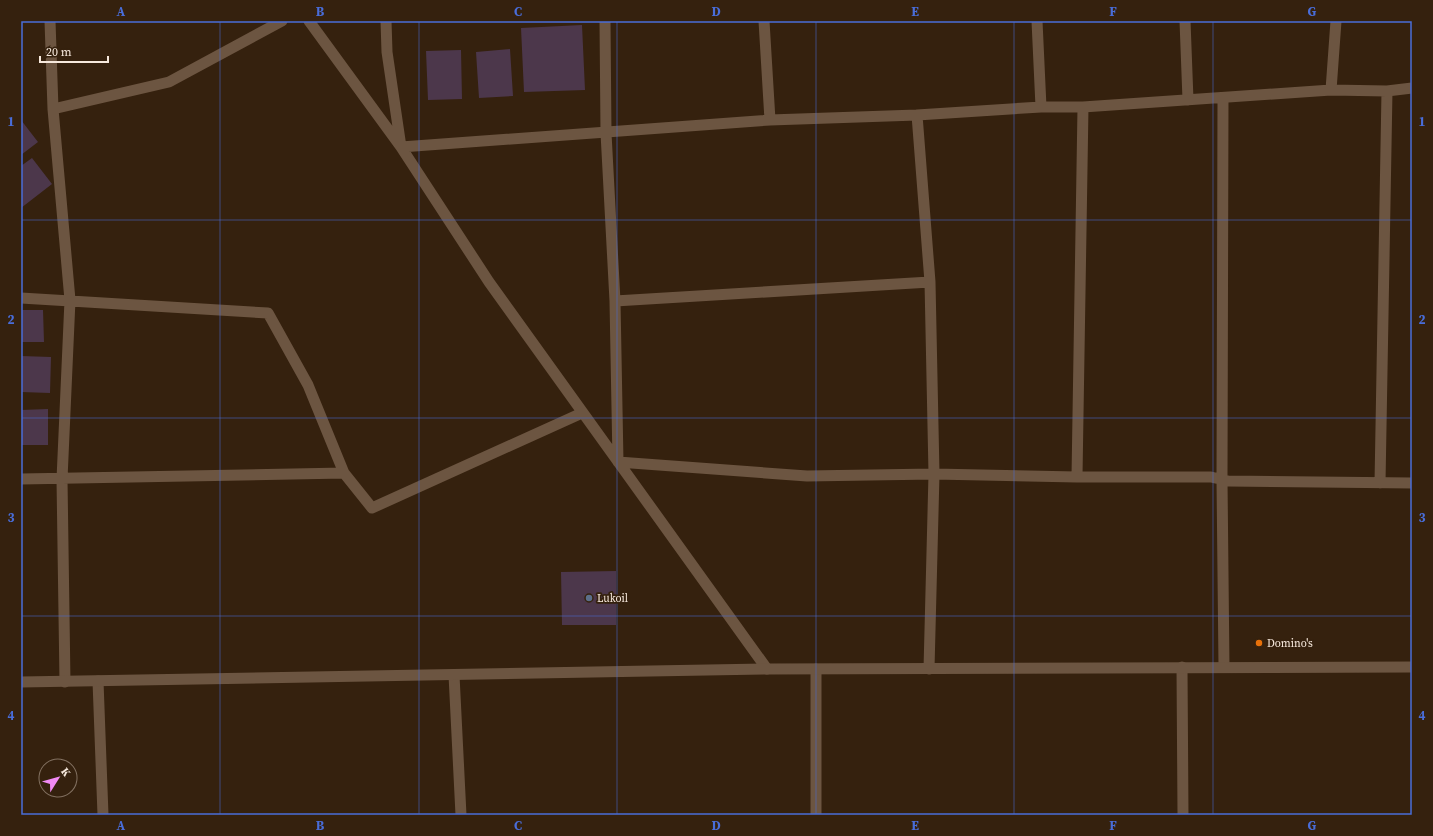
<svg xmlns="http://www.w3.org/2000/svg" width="1433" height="836" viewBox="0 0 1433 836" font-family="'Source Serif 4',serif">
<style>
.building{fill:#4c374b}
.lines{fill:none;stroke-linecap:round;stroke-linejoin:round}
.minor{stroke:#6c5541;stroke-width:11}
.tertiary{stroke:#6c5541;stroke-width:11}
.grid{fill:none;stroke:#496dd9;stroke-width:1;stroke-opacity:0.55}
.service-dot{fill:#5c6f8a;stroke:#35210e;stroke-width:1.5}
.food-dot{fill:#e8710a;stroke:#35210e;stroke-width:1.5}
.labels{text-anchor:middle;stroke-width:3.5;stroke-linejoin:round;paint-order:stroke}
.poi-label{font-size:11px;fill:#f7e9dd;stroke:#35210e;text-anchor:start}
.neatline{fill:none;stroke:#496dd9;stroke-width:1.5}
.grid-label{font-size:13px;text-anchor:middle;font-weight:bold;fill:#496dd9}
</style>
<rect width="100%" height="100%" fill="#35210e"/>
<!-- building -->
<path class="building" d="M582 25 585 90 524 92 521 28Z
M510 49 513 96 479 98 476 52Z
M461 50 462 99 428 100 426 51Z
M21 120 38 142 21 155Z
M32 158 52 184 21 208V166Z
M21 310H43L44 342H21Z
M21 356 51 357 50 393 21 392Z
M48 409V445H21V410Z
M616 571V625H562L561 572Z"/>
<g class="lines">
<!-- minor -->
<path class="minor" d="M50 21 53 109 70 300 62 479 65 682
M309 21 401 147 489 282 767 669
M386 21 387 52 401 147 770 120 917 115 1041 107H1083L1331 90 1387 91 1412 88
M605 21 606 133 615 301 618 462 807 476 934 474 1077 477H1211L1228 481 1412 483
M764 21 770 120
M1037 21 1041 107
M1185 21 1188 100
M1331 90 1336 21
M1223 98 1222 480 1224 667
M53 109 169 82 282 21
M917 115 930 282 934 474 929 669
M21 298 268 313 308 385 344 473 372 508 582 413
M615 301 930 282
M1077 477 1083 107
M21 479 344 473
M1380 483 1387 91
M1182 667 1183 815
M816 669V815
M454 675 461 815
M98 681 103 815"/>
<!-- tertiary -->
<path class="tertiary" d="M21 682 767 669 1412 667"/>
</g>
<!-- grid -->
<path class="grid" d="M220 21V815M419 21V815M617 21V815M816 21V815M1014 21V815M1213 21V815M21 220H1412M21 418H1412M21 616H1412"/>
<!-- markers -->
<circle class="service-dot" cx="589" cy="598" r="4"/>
<circle class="food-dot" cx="1259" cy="643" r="4"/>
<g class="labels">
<!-- poi labels -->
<g class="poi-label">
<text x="597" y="602">Lukoil</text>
<text x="1267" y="647">Domino's</text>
</g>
</g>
<!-- border -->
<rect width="1433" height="836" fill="none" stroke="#35210e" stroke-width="44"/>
<!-- north arrow -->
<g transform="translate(58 778) rotate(53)"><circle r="19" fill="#35210e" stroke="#837161"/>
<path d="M0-3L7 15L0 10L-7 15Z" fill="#f18af4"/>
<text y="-6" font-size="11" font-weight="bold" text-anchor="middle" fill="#f7e9dd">K</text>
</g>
<!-- scale -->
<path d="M40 56v6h68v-6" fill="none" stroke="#f7e9dd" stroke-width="2"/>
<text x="46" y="56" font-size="12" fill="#f7e9dd" stroke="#35210e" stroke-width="3" paint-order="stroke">20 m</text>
<rect x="22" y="22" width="1389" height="792" class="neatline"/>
<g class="grid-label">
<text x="121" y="16">A</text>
<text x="320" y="16">B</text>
<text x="518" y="16">C</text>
<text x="716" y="16">D</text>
<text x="915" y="16">E</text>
<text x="1113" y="16">F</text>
<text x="1312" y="16">G</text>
<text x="11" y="126">1</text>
<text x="1422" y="126">1</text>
<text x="11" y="324">2</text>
<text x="1422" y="324">2</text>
<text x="11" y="522">3</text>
<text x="1422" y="522">3</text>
<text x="11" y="720">4</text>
<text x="1422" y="720">4</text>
<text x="121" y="830">A</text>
<text x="320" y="830">B</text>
<text x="518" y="830">C</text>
<text x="716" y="830">D</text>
<text x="915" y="830">E</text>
<text x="1113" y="830">F</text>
<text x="1312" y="830">G</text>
</g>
</svg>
